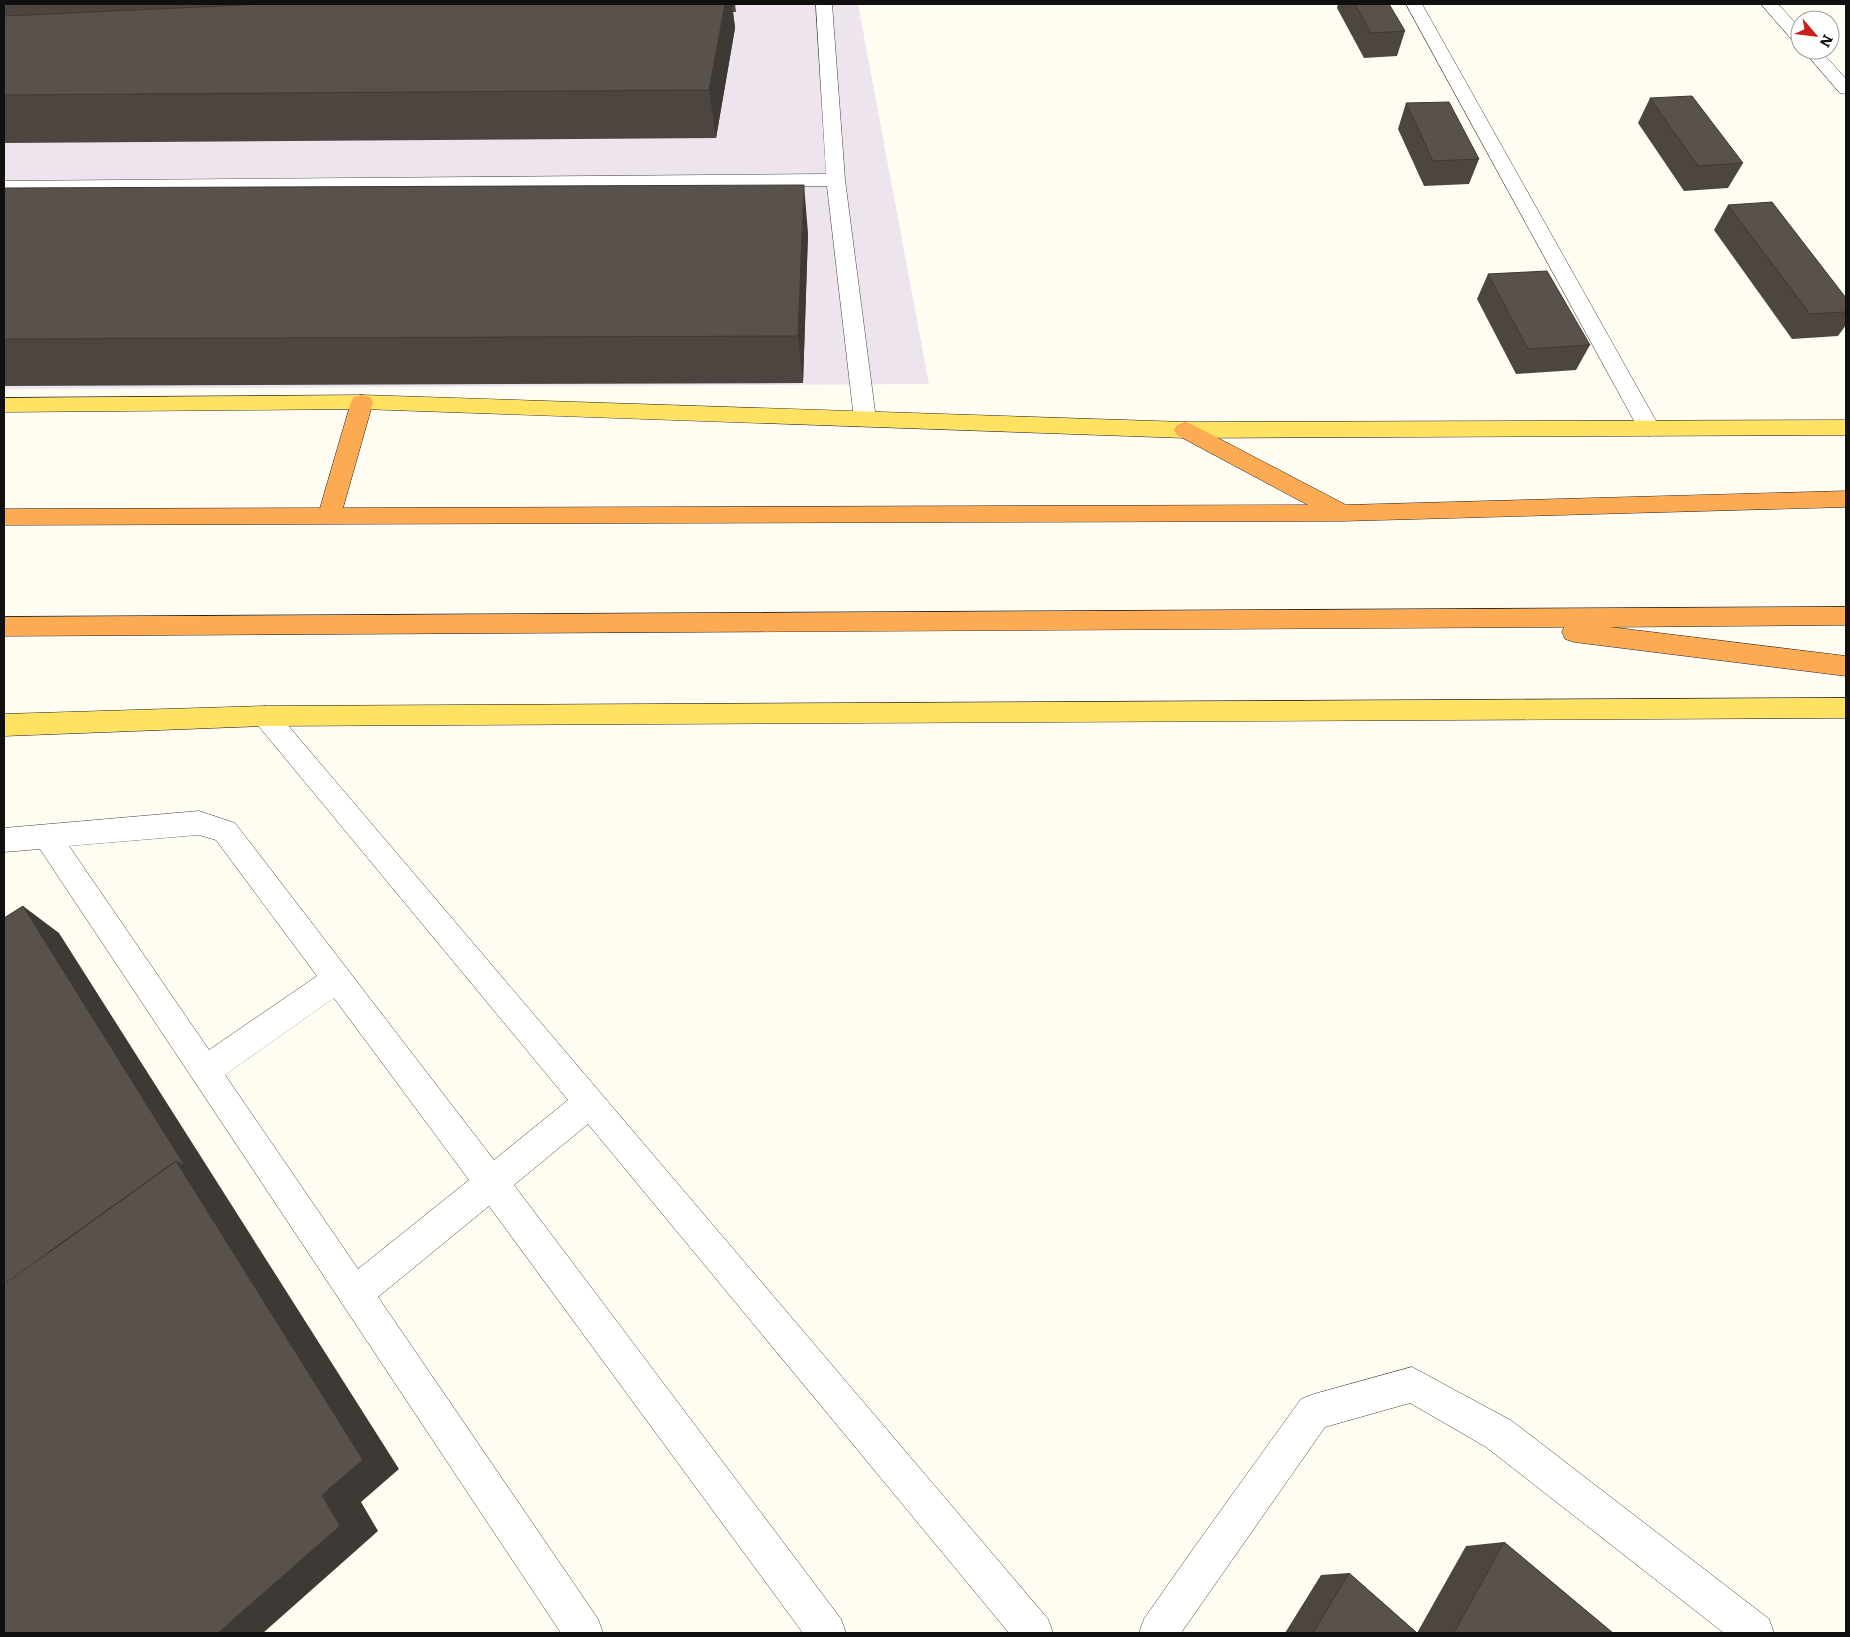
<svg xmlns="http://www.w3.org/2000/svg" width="1850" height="1637" viewBox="0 0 1850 1637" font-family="Literata,serif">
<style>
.industrial{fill:#eee4ee}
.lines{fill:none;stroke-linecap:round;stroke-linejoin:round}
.minor-casing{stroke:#434343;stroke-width:1}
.major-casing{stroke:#212121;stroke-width:1}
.highway-casing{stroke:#212121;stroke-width:1}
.minor{fill:#fff;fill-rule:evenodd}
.major{fill:#ffe262;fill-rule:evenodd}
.highway{fill:#fdab52;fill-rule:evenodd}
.wall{fill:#4d4640}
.shaded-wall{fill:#3e3934}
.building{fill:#59514b;stroke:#3e3934}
</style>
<rect width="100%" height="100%" fill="#fffdf2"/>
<!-- industrial -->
<path class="industrial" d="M4 4H858L929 384 4 389Z"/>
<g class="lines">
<defs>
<path id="minor" d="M816 4H832L845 180 876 419 873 424 865 426 857 424 854 419 827 186 4 193V181L826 174Z
M1406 4H1422L1660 428 1657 433 1649 436 1641 433 1638 428Z
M1761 4H1778L1800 28V43L1794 42Z
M1803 50H1820L1846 79V94L1840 93Z
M265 706 274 709 1048 1619 1053 1633H1009L588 1124 514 1185 841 1619 846 1633H803L489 1206 378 1297 598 1619 603 1633H561L40 849 4 852V828L199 811 235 823 494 1160 568 1100 256 723 252 716 256 709ZM199 835 216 840 317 976 209 1050 69 846ZM334 998 469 1180 358 1269 225 1075Z
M1412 1367 1512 1421 1769 1619 1774 1633H1724L1486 1447 1410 1403 1325 1427 1181 1633H1139L1144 1619 1191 1552 1301 1399 1314 1394Z"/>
<path id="major" d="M362 395 1185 422 1846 420V435L1185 438 362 409 4 412V398Z
M1846 698V718L265 726 4 736V714L265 706Z"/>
<path id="highway" d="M362 395 370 397 373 402 343 508 1308 505 1177 435 1174 430 1177 425 1185 422 1193 425 1346 505 1846 491V507L1343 521 4 525V509L320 508 351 402 354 397Z
M1846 607V625L1610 627 1846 656V676L1574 642 1565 639 1562 632 1564 627 4 636V617Z"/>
</defs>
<!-- minor casing -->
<use href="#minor" class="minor-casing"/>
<!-- major casing -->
<use href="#major" class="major-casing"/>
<!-- highway casing -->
<use href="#highway" class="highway-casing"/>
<!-- minor -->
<use href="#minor" class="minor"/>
<!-- major -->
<use href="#major" class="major"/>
<!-- highway -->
<use href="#highway" class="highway"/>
</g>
<!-- wall -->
<path class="wall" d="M4 4H735L736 12H733L735 28 716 138 4 143Z
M1338 4H1389L1405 31 1397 56 1364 58 1337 8Z
M1650 98 1743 163 1728 188 1684 191 1638 123Z
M1406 103 1479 159 1469 184 1424 186 1398 129Z
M4 188 808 233 803 383 4 386Z
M1728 205 1846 312V325L1838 336 1792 339 1714 230Z
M1488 274 1590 345 1576 370 1516 374 1477 299Z
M1504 1542 1613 1633H1285L1321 1575 1349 1573 1417 1633 1466 1546Z"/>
<!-- shaded-wall -->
<path class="shaded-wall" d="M725 4H732L735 28 716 138 709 90Z
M804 185 808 233 803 383 798 336Z
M23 906 59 933 399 1469 361 1502 378 1531 263 1633H218L52 1308Z"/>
<!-- building -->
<path class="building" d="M265 4H725L709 90 4 95V16Z
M1355 4H1389L1405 31 1371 33Z
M1692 96 1743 163 1698 166 1650 98Z
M1449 102 1479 159 1433 161 1406 103Z
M804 185 798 336 4 339V188Z
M1772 202 1846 298V312L1810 314 1728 205Z
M1547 271 1590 345 1528 349 1488 274Z
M23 906 185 1166 176 1161 4 1284V918Z
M176 1161 363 1460 322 1495 340 1526 218 1633H4V1285Z
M1504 1542 1613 1633H1454Z
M1349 1573 1417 1633H1313Z"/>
<!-- border -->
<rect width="1850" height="1637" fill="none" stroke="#101010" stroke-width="10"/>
<!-- north arrow -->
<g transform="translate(1815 35) rotate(118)"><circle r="24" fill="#ffffff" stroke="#9f9f9f"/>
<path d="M0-4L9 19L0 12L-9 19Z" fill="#ca1f1d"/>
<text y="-8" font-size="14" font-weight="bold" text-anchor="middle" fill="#101010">N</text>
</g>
</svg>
